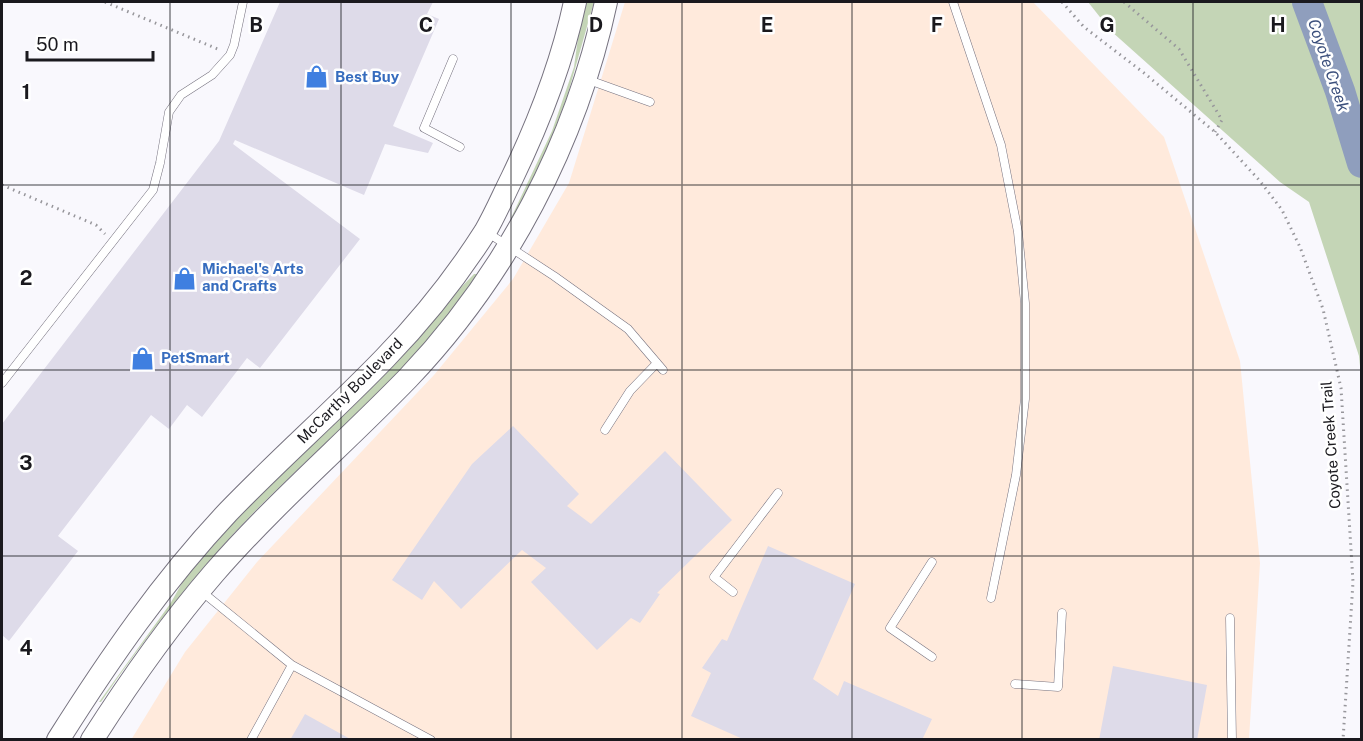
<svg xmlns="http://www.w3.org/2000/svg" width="1363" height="741" viewBox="0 0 1363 741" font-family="'Public Sans',sans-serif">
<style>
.industrial{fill:#ffeadc}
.green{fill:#c4d5b6}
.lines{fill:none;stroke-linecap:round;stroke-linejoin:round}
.river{stroke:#8f9ebd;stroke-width:30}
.building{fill:#dedbe9}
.service-casing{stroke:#76727f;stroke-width:9}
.secondary-casing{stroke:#76727f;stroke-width:24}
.path{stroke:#97969b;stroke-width:3;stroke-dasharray:1.5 4.5;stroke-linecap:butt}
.service{stroke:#fff;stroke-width:8}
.secondary{stroke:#fff;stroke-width:22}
.grid{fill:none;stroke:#1a191e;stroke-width:1.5;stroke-opacity:0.55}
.labels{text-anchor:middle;stroke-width:5;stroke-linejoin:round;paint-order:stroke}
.shop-label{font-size:15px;font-weight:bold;fill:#366cbe;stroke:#fff;text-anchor:start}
.street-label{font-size:15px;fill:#1a191e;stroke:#fff}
.water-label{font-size:16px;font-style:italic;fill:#3b4f7c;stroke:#fff}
.grid-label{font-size:20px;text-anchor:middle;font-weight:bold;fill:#1a191e;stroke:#fff;stroke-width:5;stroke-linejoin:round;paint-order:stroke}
</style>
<rect width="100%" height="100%" fill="#f9f8fd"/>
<!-- industrial -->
<path class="industrial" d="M625 2H1033L1164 137 1240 361 1260 563 1249 739 131 740 185 652 257 562 434 375 513 279 569 183Z"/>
<!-- green -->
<path class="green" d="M583 2H594L567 97 547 149 513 218H511L552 131 574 67Z
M1088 2H1361V376L1359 356 1309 202 1280 182 1111 31Z
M474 274H477L476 276C449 316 418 354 383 388 344 428 301 465 261 505 202 565 149 632 101 702H99L170 604 193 564Z"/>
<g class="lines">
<!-- river -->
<path class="river" d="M1307 2 1340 91 1362 163"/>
</g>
<!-- building -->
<path class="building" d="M280 2H433L427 14 439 19 393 126 433 143 428 153 385 144 364 195 235 140 233 144 360 239 260 368 247 358 202 417 187 405 169 429 151 415 58 536 78 551 9 641 2 635V424L219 141Z
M513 426 579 494 567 506 591 524 665 451 732 520 657 593 660 594 640 623 631 618 597 650 531 582 546 568 522 550 461 609 434 581 422 600 392 580 472 464Z
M768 546 855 584 813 679 838 696 844 681 932 719 922 740H745L691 716 711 673 702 668 722 639 727 641Z
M1113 666 1207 685 1197 740H1099Z
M305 714 352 740H290Z"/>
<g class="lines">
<defs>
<path id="service" d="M953 2 1001 145 1018 232 1025 303V399L1016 475 991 598
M453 59 424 128 460 147
M586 79 650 102
M488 233 554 276 628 329 663 370
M2 383 153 190 160 163 169 112 181 95 212 75 230 55 234 45 243 2
M605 430 630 391 657 363
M932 562 890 628 932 657
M201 591 292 665 431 740
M733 592 714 577 778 493
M1230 618 1232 740
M1015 684 1058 687 1062 613
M251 740 292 665"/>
<path id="secondary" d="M58 740C109 659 163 581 228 512 279 459 334 411 385 358 422 320 457 276 485 232 495 215 503 196 512 178 539 122 562 63 575 2
M92 740C129 682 169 625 214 573 274 504 344 444 408 378 507 274 576 142 606 2"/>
</defs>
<!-- service casing -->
<use href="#service" class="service-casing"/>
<!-- secondary casing -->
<use href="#secondary" class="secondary-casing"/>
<!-- path -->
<path class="path" d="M105 2 220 50
M1062 2 1084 27 1144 73 1215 132 1260 181 1282 210 1300 247 1323 309 1341 388 1353 582 1343 740
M1124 2 1179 49 1222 120 1215 132
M2 185 96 225 105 234"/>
<!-- service -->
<use href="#service" class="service"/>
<!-- secondary -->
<use href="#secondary" class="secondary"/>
</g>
<!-- grid -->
<path class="grid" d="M170 2V740M341 2V740M511 2V740M682 2V740M852 2V740M1022 2V740M1193 2V740M2 185H1362M2 370H1362M2 556H1362"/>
<!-- icons -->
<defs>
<symbol id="shop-bare" viewBox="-9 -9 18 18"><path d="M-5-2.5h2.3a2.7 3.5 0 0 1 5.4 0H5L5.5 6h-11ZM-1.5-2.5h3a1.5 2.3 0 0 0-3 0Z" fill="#3f7fe0" stroke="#fff" stroke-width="2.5" paint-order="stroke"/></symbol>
</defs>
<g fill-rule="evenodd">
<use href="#shop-bare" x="300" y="60" width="33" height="33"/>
<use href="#shop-bare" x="168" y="262" width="33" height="33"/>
<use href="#shop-bare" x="126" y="342" width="33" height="33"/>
</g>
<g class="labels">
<!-- shop labels -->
<g class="shop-label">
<text x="335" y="82">Best Buy</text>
<text x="202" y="274">Michael's Arts<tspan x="202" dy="17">and Crafts</tspan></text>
<text x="161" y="363">PetSmart</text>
</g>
<!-- street labels -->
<g class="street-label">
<text transform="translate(350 391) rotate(-45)" y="5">McCarthy Boulevard</text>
<text transform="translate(1331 445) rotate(-94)" y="5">Coyote Creek Trail</text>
</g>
<!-- water labels -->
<g class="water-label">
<text transform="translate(1329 65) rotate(71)" y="6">Coyote Creek</text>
</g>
</g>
<g class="grid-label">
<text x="256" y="32">B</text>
<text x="426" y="32">C</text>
<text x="596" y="32">D</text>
<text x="767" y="32">E</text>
<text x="937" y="32">F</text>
<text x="1107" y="32">G</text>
<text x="1278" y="32">H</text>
<text x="26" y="99">1</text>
<text x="26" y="285">2</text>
<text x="26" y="470">3</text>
<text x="26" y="655">4</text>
</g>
<!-- border -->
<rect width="1363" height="741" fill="none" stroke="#1a191e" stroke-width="6"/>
<!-- scale -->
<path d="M27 51v9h126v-9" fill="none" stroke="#1a191e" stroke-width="3"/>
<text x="36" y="51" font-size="18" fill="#1a191e" stroke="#ffffff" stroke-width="4.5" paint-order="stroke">50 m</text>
</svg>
